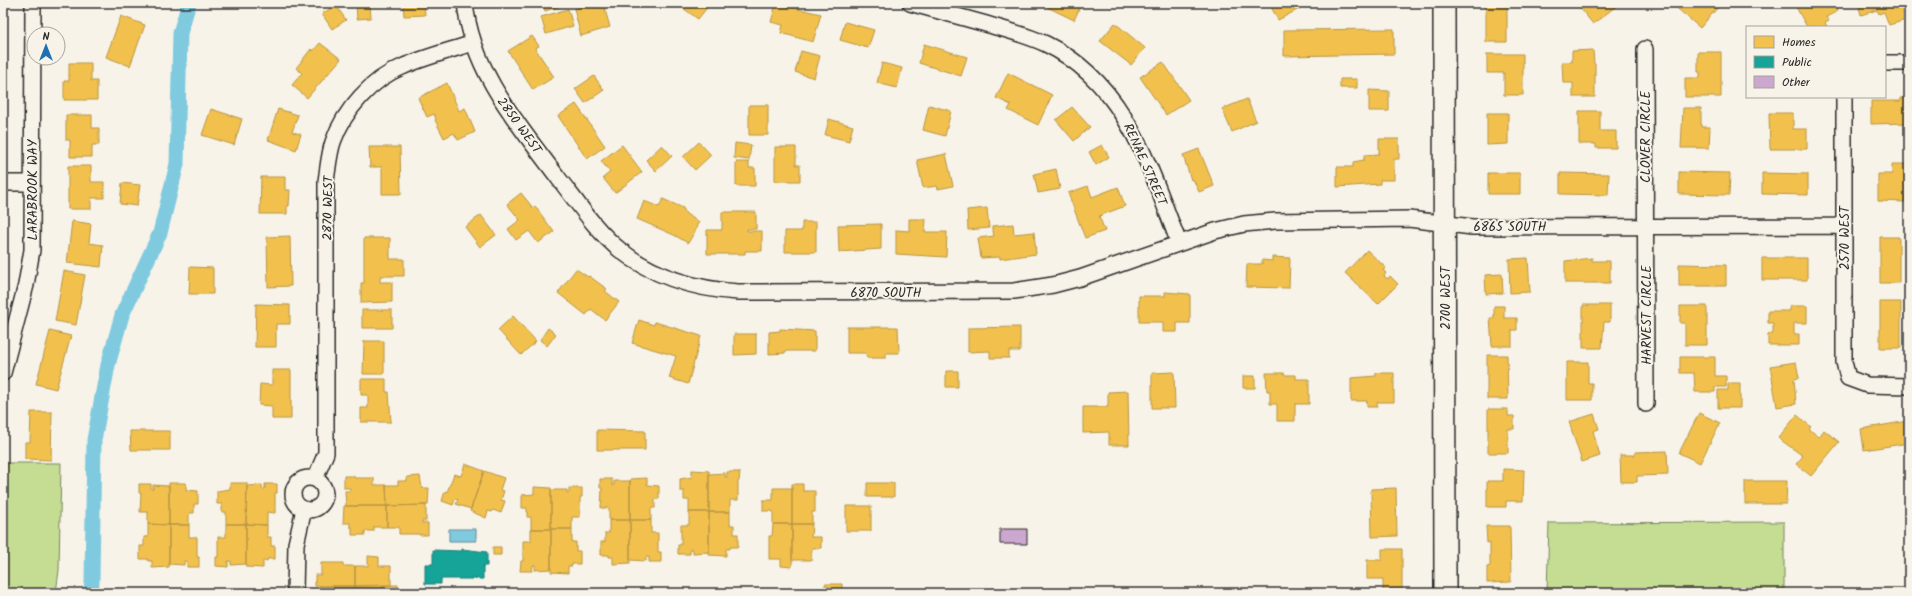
<svg xmlns="http://www.w3.org/2000/svg" width="1912" height="596" viewBox="0 0 1912 596" font-family="Kalam,sans-serif">
<style>
.green{fill:#c5dd93;stroke:#78845f}
.water{fill:#80cae0;stroke:#5e8a98}
.homes{fill:#f2c14e;stroke:#b69444}
.public{fill:#17a398;stroke:#1d7f77}
.lines{fill:none;stroke-linecap:round;stroke-linejoin:round}
.canal{stroke:#80cae0;stroke-width:15}
.building{fill:#cca7d0;stroke:#2b2b2b}
.street-casing{stroke:#2b2b2b;stroke-width:18}
.secondary-casing{stroke:#2b2b2b;stroke-width:24}
.street{stroke:#f7f3e8;stroke-width:15}
.secondary{stroke:#f7f3e8;stroke-width:21}
.labels{text-anchor:middle;stroke-width:4;stroke-linejoin:round;paint-order:stroke}
.street-label{font-size:13px;fill:#2b2b2b;stroke:#f7f3e8}
</style>
<rect width="100%" height="100%" fill="#f7f3e8"/>
<filter id="ink" filterUnits="userSpaceOnUse"><feTurbulence type="fractalNoise" baseFrequency=".025" numOctaves="2"/><feDisplacementMap in="SourceGraphic" scale="8" xChannelSelector="R" yChannelSelector="G"/><feConvolveMatrix kernelMatrix="1 2 1 2 8 2 1 2 1" color-interpolation-filters="sRGB"/></filter>
<g filter="url(#ink)">
<!-- green -->
<path class="green" d="M3 463H61L59 570 56 593H3Z
M1784 522V593H1547L1549 523Z"/>
<!-- water -->
<path class="water" d="M449 529H476V541H449Z"/>
<!-- homes -->
<path class="homes" d="M356 3H370L371 18 357 19Z
M396 3H424L425 15 404 16 403 3Z
M543 3H564V5L545 11Z
M595 3H603L610 27 581 36 574 9Z
M676 3H707L709 5 698 19Z
M1044 3H1082L1074 20 1047 7V5Z
M1269 3H1298L1301 8 1278 20Z
M1486 3H1507V42H1486Z
M1618 3 1619 4 1593 24 1577 4Z
M1671 3H1713L1718 7 1700 28Z
M1804 3H1833L1838 11 1826 17 1829 21 1825 23 1827 26 1826 27H1807L1796 7Z
M1858 3H1900L1906 20 1889 25 1884 12 1879 14 1877 10 1861 15Z
M776 4 821 14 813 42 781 33 783 25 771 22Z
M336 5 346 20 332 29 322 14Z
M568 9 573 26 546 34 541 17Z
M121 16 145 25 130 66 106 57Z
M845 22 874 30 868 48 840 40Z
M1115 23 1145 48 1131 65 1100 41Z
M1394 29V54L1284 56V30Z
M532 36 539 46 535 48 554 77 533 90 508 51Z
M320 43 341 59 307 98 292 85 302 73 296 68 311 49 313 51Z
M924 44 967 57 961 76 919 63Z
M1593 50 1594 64H1595V97H1573V83H1563L1562 62H1572V51Z
M801 51 820 56 814 78 795 72Z
M1698 52H1721V97H1685V78H1700V72H1698Z
M1487 54H1523V95H1504V73H1487Z
M1163 62 1189 100 1166 115 1140 77Z
M69 63H91V81H97V100H64V81H69Z
M882 63 902 68 897 88 877 83Z
M1008 73 1052 95 1038 125 1008 110 1011 105 996 98Z
M594 76 604 90 585 103 575 89Z
M1340 79H1357V88H1340Z
M447 83 459 111 465 108 475 132 458 140 454 133 444 138 435 120 436 119 434 114 427 117 418 98Z
M1369 90 1389 91V111H1369Z
M1901 98H1909V123L1871 124V101H1901Z
M1247 99 1256 121 1232 132 1222 109Z
M576 104 605 146 587 159 558 116Z
M749 105H768V135H749Z
M929 105 951 111 945 136 923 130Z
M1072 107 1090 127 1074 141 1056 120Z
M1683 108H1701V127H1710L1709 148H1681Z
M211 109 242 119 234 145 202 135Z
M278 109 298 115 292 132 301 134 296 150 268 140Z
M1579 111H1600V131H1616V148H1596V144H1579Z
M1487 113H1508V144L1487 145Z
M1769 113H1793V129H1807V149H1770Z
M66 115H92V128H99V145H92V157H70V140H66Z
M829 119 853 126 849 141 825 135Z
M1379 139H1399V159H1394V180H1380V184L1337 187V167H1353V162L1364 160V155L1379 154Z
M699 142 711 155 695 170 683 157Z
M735 143 751 145 749 160 734 158Z
M622 145 642 172 615 193 603 178 610 172 601 161Z
M662 145 672 156 656 171 646 160Z
M1102 145 1109 157 1096 165 1089 152Z
M369 147H400L401 194H382V167H370Z
M775 147H796V165H800V181H775Z
M1199 149 1214 186 1199 192 1193 179 1191 180 1183 155Z
M946 154 953 186 938 189 937 186 923 188 917 160Z
M736 162H749V168H755V186H736Z
M1892 164H1909V195H1905V202L1878 201V174H1892Z
M68 166H91V182H104V198H91V209H68Z
M1056 169 1060 189 1038 193 1034 174Z
M1679 172 1730 173 1729 195 1679 194Z
M1488 173H1520V194H1488Z
M1560 173 1609 174 1608 195 1560 194Z
M1762 173 1808 174V195L1762 194Z
M261 177H285V190H290L289 206H287V214H260Z
M122 183 140 185 137 206 120 204Z
M1088 186 1092 197 1118 187 1125 206 1099 216 1105 231 1085 238 1068 193Z
M521 193 533 208 535 206 554 232 538 243 529 231 516 240 508 229 520 220 507 204Z
M663 199 683 208 686 214 699 222 696 227 697 228 688 243 674 235 637 219 644 201 659 207Z
M987 208 989 228 968 230 967 210Z
M722 212H756V229H747V231H762V251H745V254H707V230H722Z
M481 215 496 235 480 247 465 227Z
M909 219H926L925 232H947L946 257 896 254V230L909 231Z
M72 221 91 224 89 243 103 245 101 267 67 263Z
M802 222H816V252H785V231H802Z
M881 224V249L839 252 838 225Z
M1013 224 1014 234 1034 232 1036 254 1000 259V257L981 258 978 238 994 236 992 226Z
M290 236 291 286 268 287 267 237Z
M1880 237H1899V283H1880Z
M364 238H390V259H404V276H380V282H392V302L361 303V283H364Z
M1367 250 1386 268 1383 270 1386 273 1384 276 1388 279 1390 276 1398 284 1378 304 1345 273Z
M1272 257 1290 258 1289 288 1246 287 1247 264H1262V260L1272 261Z
M1528 258 1530 292 1510 293 1509 259Z
M1592 258V261H1610V283H1565V261Z
M1762 258H1807V280H1762Z
M1679 264 1726 265V286H1679Z
M190 267 213 268V294H189Z
M576 269 588 277 589 276 607 289 605 291 619 302 605 320 591 309 586 315 558 293Z
M64 271 85 275 76 325 55 321Z
M1502 274 1503 293 1486 294 1485 275Z
M1165 292 1190 294V323H1177V332H1163V322H1139V296H1165Z
M1880 302H1901V348H1880Z
M256 304 290 305V324H276V347H255Z
M1583 305H1610V322H1604L1602 348H1583Z
M1494 306H1504V318H1517V330H1512V346H1492L1490 318H1494Z
M1680 306H1707V345H1685V323H1680Z
M1790 306H1807V323H1794V334H1799V345H1768V334H1773V323H1768V311H1790Z
M362 310H392V328H362Z
M513 316 536 341 521 355 498 330Z
M639 320 654 325 655 322 701 336 688 384 669 378 676 356 632 343Z
M847 327H898L899 353H886V358H867L866 353H847Z
M1020 327V351H1009V358H990V351L968 352V328Z
M548 328 556 334 547 346 540 340Z
M780 329 815 331V351H785V353L769 354V332L780 331Z
M50 331 71 336 56 389 36 384Z
M734 334H756V354L734 355Z
M364 341H384V374H363Z
M1487 355H1507L1508 399H1487Z
M1680 357H1715V376H1726V387H1715V392H1695L1694 373H1680Z
M1567 362H1588V383H1592V400H1567Z
M1796 362 1799 378 1794 379 1796 404 1777 407 1770 366Z
M272 370H291V419H272V406L259 405 260 384 272 385Z
M946 371H958V387H946Z
M1174 372 1175 408H1152V373Z
M1266 373H1284L1285 375H1296V379H1309V404H1295V421H1277V404H1270V391H1267Z
M1376 373H1394V402H1377V407H1367V401H1351V378L1376 376Z
M1243 376H1255V388H1243Z
M361 379H386V392H389L391 422H361V408H368V395H361Z
M1728 383H1740V408H1718V390H1728Z
M1128 391 1129 445H1109V432L1083 433V407H1108V392Z
M1488 409H1508V416H1514V429H1508V453H1488Z
M31 412H52L51 460 25 459V442H30Z
M1699 413 1720 423 1700 463 1679 453Z
M1594 414 1599 429 1593 431 1600 456 1582 462 1569 422Z
M1797 415 1811 427 1809 429 1819 437 1824 430 1839 442 1811 476 1796 464 1803 456 1778 438Z
M1908 421 1909 443 1864 450 1861 429Z
M597 430 645 431V450H597Z
M130 431H170V450H131Z
M1667 451 1668 475 1637 476V482H1621L1620 455H1635V452Z
M465 464 484 471 471 509 456 504 458 500 455 499 453 505 442 501 445 491 447 492 454 474 461 476Z
M1503 469 1524 470 1523 501H1506V507H1487V481H1503Z
M692 470 709 471V512H689V500H684V491H680V479L692 477Z
M484 471 504 478 500 490 504 491 501 500 505 501 501 513 493 510 492 512 488 511 486 518 470 511Z
M727 472H740L739 481H738V500H730V512H709V474L725 473V477H727Z
M344 476H354V478H374V485H386L387 506H346L345 491H350V488H344Z
M420 476 422 488H429L428 505 387 506 386 485H398V481H407V477Z
M647 478V485L659 486V499H655V508H651V520H630V479Z
M600 479H612V485H614V481H630V520H609V508H601L602 488H600Z
M1745 481H1787L1786 504H1745Z
M169 483H186V490L198 491V504H194V513H189V525H169Z
M230 483H247L246 524H226V512H222V504H217V491L230 489Z
M867 483H894V497H867Z
M139 484H151V489H153V485L169 486V525L148 524V512H140L141 493H139Z
M265 484H277V493H275V513L267 512V525L246 524 247 486 262 485V489H265Z
M792 484H803V491H815V512H812V524H792Z
M534 487 551 488V529H531V517H527V508H522V495L534 494Z
M569 488H582V497H580V517H572V529H551V490H567V493H569Z
M773 488H792V524H773V511H763V500H773Z
M1396 488 1397 536 1372 537 1371 489Z
M426 505V521H422V523H428V535H419V534H399V527H387V506Z
M344 506H387V527H374V531H365V535H352V527H350V523H343Z
M846 506H871V531H846Z
M689 512H709V552L693 553V549H690V554H678V545H681V525H689Z
M709 512H730V525H734V534H738V547H730V549H726V556L709 555Z
M609 520H630V563L613 564V557H609V555H601V542H605V533H609Z
M630 520H651V533H658V552H661V562H649V557H646V561L630 560Z
M148 524 169 525V567L152 568V561H148V559H140V546H144V537H148Z
M226 524H246V564L231 565V561H228V567L216 566V557H218V537H226Z
M246 524 267 525V537H271V546H275V559H267V561H263V568L246 567Z
M773 524H792V567L781 566V559H769V536H772Z
M792 524H812L811 537H821V548H812L811 560H792Z
M169 525H189V537H197V557H199V567H187V561H184V565L169 564Z
M1486 526H1510L1511 582 1487 583V567L1490 566V542L1487 543Z
M531 529H551V569L535 570V565H533L532 571H520L521 561H523V541H531Z
M551 529H572V542H576V551H580V564H572V566H568V573L551 572Z
M493 547H501V555H493Z
M1382 549H1402V593H1383V579H1367V560H1382Z
M368 556 379 557V566H391V585L355 586V566H368Z
M321 563H343V566H355V586H315V575H321Z
M825 584H842V593H825Z
M398 585V593H355V586Z
M319 586H355V593H319Z"/>
<!-- public -->
<path class="public" d="M462 549 487 552V566H483V579H441V584H425V564H433V550L462 551Z"/>
<g class="lines">
<!-- canal -->
<path class="canal" d="M90 593 92 583 94 440 108 365 122 315 160 233 177 164 180 33 189 3"/>
</g>
<!-- building -->
<path class="building" d="M1000 529H1027V544H1000Z"/>
<g class="lines">
<defs>
<path id="street" d="M465 3C472 72 519 125 559 179 578 203 596 231 620 250 654 277 695 289 738 292L1014 291 1053 285 1080 278 1215 231 1244 224 1275 221 1409 219 1472 227 1844 226
M910 3C935 10 960 17 986 24 1006 30 1027 35 1046 44 1126 83 1149 167 1179 243
M1645 49 1646 404
M1885 63H1909
M1844 97V362L1848 378 1867 385 1909 386
M3 183H32
M3 373 26 285 32 250 33 3
M293 494a16 16 0 1 1 32 0a16 16 0 1 1-32 0Z
M315 479 326 453V181C328 168 329 154 333 142 344 110 372 79 402 67 425 57 449 51 473 43
M295 593 296 544 304 509"/>
<path id="secondary" d="M1444 3 1445 593"/>
</defs>
<!-- street casing -->
<use href="#street" class="street-casing"/>
<!-- secondary casing -->
<use href="#secondary" class="secondary-casing"/>
<!-- street -->
<use href="#street" class="street"/>
<!-- secondary -->
<use href="#secondary" class="secondary"/>
</g>
</g>
<g class="labels">
<!-- street labels -->
<g class="street-label">
<text transform="translate(520 125) rotate(54)" y="5">2850 WEST</text>
<text transform="translate(1645 137) rotate(-90)" y="5">CLOVER CIRCLE</text>
<text transform="translate(1146 164) rotate(66)" y="5">RENAE STREET</text>
<text transform="translate(32 190) rotate(-90)" y="5">LARABROOK WAY</text>
<text transform="translate(327 208) rotate(-89)" y="5">2870 WEST</text>
<text x="1510" y="231">6865 SOUTH</text>
<text transform="translate(1844 238) rotate(-90)" y="5">2570 WEST</text>
<text x="886" y="297">6870 SOUTH</text>
<text transform="translate(1445 298) rotate(-90)" y="5">2700 WEST</text>
<text transform="translate(1646 315) rotate(-90)" y="5">HARVEST CIRCLE</text>
</g>
</g>
<!-- margin -->
<rect width="1912" height="596" fill="none" stroke="#f7f3e8" stroke-width="16"/>
<rect x="8" y="8" width="1896" height="580" fill="none" stroke="#2b2b2b" stroke-width="1.5" filter="url(#ink)"/>
<!-- legend -->
<rect x="1746" y="26" width="140" height="72" fill="#f7f3e8" stroke="#a5a39c"/>
<rect x="1754" y="36" width="20" height="12" fill="#f2c14e" stroke="#a5a39c"/>
<text x="1782" y="46" font-size="12" fill="#2b2b2b">Homes</text>
<rect x="1754" y="56" width="20" height="12" fill="#17a398" stroke="#a5a39c"/>
<text x="1782" y="66" font-size="12" fill="#2b2b2b">Public</text>
<rect x="1754" y="76" width="20" height="12" fill="#cca7d0" stroke="#a5a39c"/>
<text x="1782" y="86" font-size="12" fill="#2b2b2b">Other</text>
<!-- north arrow -->
<g transform="translate(46 46)"><circle r="19" fill="#f7f3e8" stroke="#a5a39c"/>
<path d="M0-3L7 15L0 10L-7 15Z" fill="#1f6fb2"/>
<text y="-6" font-size="11" font-weight="bold" text-anchor="middle" fill="#2b2b2b">N</text>
</g>
</svg>
